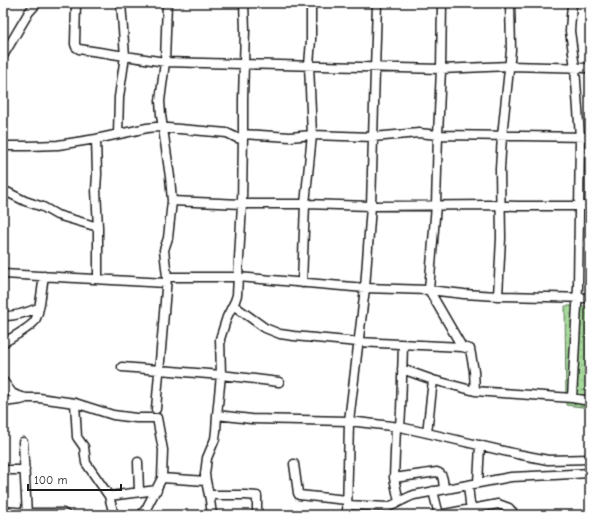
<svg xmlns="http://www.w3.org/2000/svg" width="593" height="518" viewBox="0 0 593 518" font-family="'Comic Neue',sans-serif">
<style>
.grass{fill:url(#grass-dots);stroke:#627b5c}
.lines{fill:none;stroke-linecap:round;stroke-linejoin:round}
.minor-casing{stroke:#1c1c1c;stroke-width:11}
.minor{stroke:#fff;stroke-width:8}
</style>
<defs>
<pattern id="grass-dots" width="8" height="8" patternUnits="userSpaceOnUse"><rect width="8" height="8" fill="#a7da9c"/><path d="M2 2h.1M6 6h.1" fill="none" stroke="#8fba86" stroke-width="1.8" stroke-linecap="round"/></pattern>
</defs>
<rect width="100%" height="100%" fill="#fff"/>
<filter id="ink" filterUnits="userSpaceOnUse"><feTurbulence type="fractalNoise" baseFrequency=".025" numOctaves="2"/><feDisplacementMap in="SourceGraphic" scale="8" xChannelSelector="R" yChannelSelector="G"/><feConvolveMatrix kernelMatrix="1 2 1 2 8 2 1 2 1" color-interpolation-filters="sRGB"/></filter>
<g filter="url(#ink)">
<!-- grass -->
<path class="grass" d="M565 306H590V408L566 405Z"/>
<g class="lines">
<defs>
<path id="minor" d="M76 3 75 44 76 47 79 49 165 62 441 69 509 66 590 68
M442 3 441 69 438 135 436 205 429 290 462 347 470 349 474 371 475 391
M572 3 570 31 575 68 580 137 578 287 572 398
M3 56 29 12 37 3
M118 134 119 97 125 56 121 3
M243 134 290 137 312 135 373 137 419 133 438 135 590 137
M96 139 97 174 96 190 98 227V279
M3 146H28L58 145 96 139 147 128 156 127 227 133 237 138 243 139
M3 192H7L25 201 43 207 57 215 98 227
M172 201 242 204H305L371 206 491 205 518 206H590
M3 274 166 283
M167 277H238L365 288 429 290 464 294 498 296 590 298
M302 283 305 204 312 135 309 65 311 40V3
M498 296 501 238 500 169 502 136 511 50 510 3
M233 305 265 328 280 334 294 336 358 342 462 347
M3 316C15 317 28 312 38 308
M3 343C11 338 28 329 34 322 40 315 42 286 44 276
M122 367 221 375 279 382
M402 369 433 380 475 391 572 398 590 401
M3 381 12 393 18 396 26 398H39L75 403 113 415 136 418H157L163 450 162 478 146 509 141 515
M3 402 20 400 24 399
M75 403 77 437 84 447 86 463 109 496 114 515
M156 409 167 277 164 250 168 238 172 201 170 177 161 115 160 101 165 62 167 3
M217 415 251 419 349 421 400 427 427 433 517 454 548 460 590 459
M396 427 394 478 399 502
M400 427 401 411 403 345
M427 433 433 380
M23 442 27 515
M138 462 139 492
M294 464 298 493 299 495 347 500
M3 470H25
M162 478 206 481
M394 478 437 472C444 474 443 482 444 489
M478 483 480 445
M468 485 470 503 472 515
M433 491 439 515
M209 495H245L257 496V515
M109 496 157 490
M347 505 388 507C397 504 405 498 414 495L511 477 554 475 590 473
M3 511 27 513H63L66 515
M212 515 210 500 206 481 205 474 207 458 215 439 216 431 217 415 221 375 220 339 227 317 235 301 237 295 238 277 242 204 243 134V99L245 30 244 3
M347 515 349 421 365 288 371 206 377 3
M439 515 498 504 509 508 515 515"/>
</defs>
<!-- minor casing -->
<use href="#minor" class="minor-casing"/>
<!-- minor -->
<use href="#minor" class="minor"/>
</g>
</g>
<!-- margin -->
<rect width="593" height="518" fill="none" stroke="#fff" stroke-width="16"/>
<rect x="8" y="8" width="577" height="502" fill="none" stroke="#1c1c1c" stroke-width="1.5" filter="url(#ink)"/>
<!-- scale -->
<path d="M28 484v6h93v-6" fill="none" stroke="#1c1c1c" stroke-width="2"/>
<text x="34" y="484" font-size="12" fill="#1c1c1c" stroke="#ffffff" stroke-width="3" paint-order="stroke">100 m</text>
</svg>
